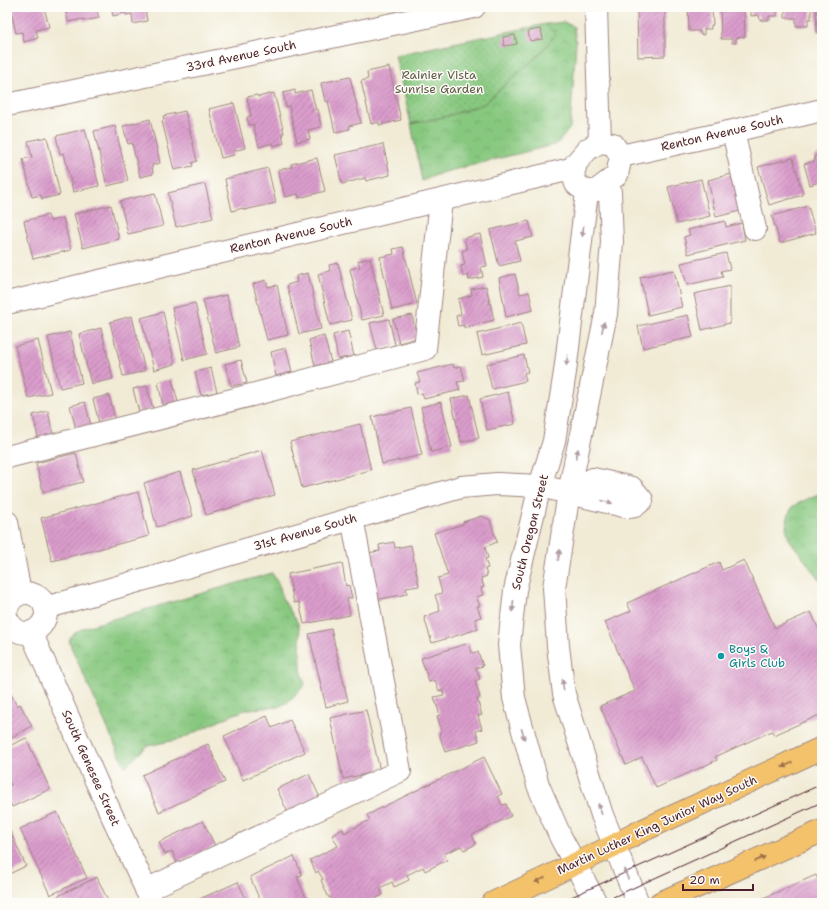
<svg xmlns="http://www.w3.org/2000/svg" width="829" height="910" viewBox="0 0 829 910" font-family="'Shantell Sans',sans-serif">
<style>
.grass{fill:url(#grass-dots);stroke:#687455}
.park{fill:url(#park-crowns);stroke:#687455}
.building{fill:url(#building-hatch)}
.lines{fill:none;stroke-linecap:round;stroke-linejoin:round}
.minor-casing{stroke:#9e8580;stroke-width:24}
.major-casing{stroke:#9e8580;stroke-width:24}
.minor{stroke:#fff;stroke-width:22}
.major{stroke:#f3c26a;stroke-width:22}
.tram{stroke:#4a1f2b;stroke-width:1}
.oneway{fill:#ae9aa0}
.oneway2{fill:#9e704a}
.culture-dot{fill:#0f9aa8;stroke:#fdfcf7;stroke-width:1.5}
.labels{text-anchor:middle;stroke-width:3;stroke-linejoin:round;paint-order:stroke}
.street-label{font-size:12px;fill:#4a1f2b;stroke:#fdfcf7}
.park-label{font-size:12px;fill:#5f5a48;stroke:#fdfcf7}
.culture-label{font-size:12px;fill:#0d838f;stroke:#fdfcf7;text-anchor:start}
</style>
<defs>
<pattern id="grass-dots" width="8" height="8" patternUnits="userSpaceOnUse"><rect width="8" height="8" fill="#87c87f"/><path d="M2 2h.1M6 6h.1" fill="none" stroke="#76ab6e" stroke-width="1.8" stroke-linecap="round"/></pattern>
<pattern id="park-crowns" width="20" height="18" patternUnits="userSpaceOnUse"><rect width="20" height="18" fill="#87c87f"/><path d="M2 6a3 3 0 1 1 6 0M12 15a3 3 0 1 1 6 0" fill="none" stroke="#76ab6e"/></pattern>
<pattern id="building-hatch" width="6" height="6" patternUnits="userSpaceOnUse"><rect width="6" height="6" fill="#da9dcc"/><path d="M-1 1l2-2M0 6l6-6M5 7l2-2" fill="none" stroke="#b37fa6"/></pattern>
</defs>
<rect width="100%" height="100%" fill="#fdfcf7"/>
<filter id="ink" filterUnits="userSpaceOnUse"><feTurbulence type="fractalNoise" baseFrequency=".025" numOctaves="2"/><feDisplacementMap in="SourceGraphic" scale="8" xChannelSelector="R" yChannelSelector="G"/><feConvolveMatrix kernelMatrix="1 2 1 2 8 2 1 2 1" color-interpolation-filters="sRGB"/></filter>
<filter id="wash" filterUnits="userSpaceOnUse"><feTurbulence type="fractalNoise" baseFrequency=".012" numOctaves="4" result="noise"/><feDisplacementMap in="SourceGraphic" scale="16" xChannelSelector="R" yChannelSelector="G"/><feGaussianBlur stdDeviation="0.9" result="paint"/><feColorMatrix in="noise" values="0 0 0 0 0 0 0 0 0 0 0 0 0 0 0 0 0 1.4 0 .05"/><feComposite in="paint" operator="in"/></filter>
<g filter="url(#wash)">
<rect width="100%" height="100%" fill="#f1ebd5"/>
<!-- grass -->
<path class="grass" d="M546 24 556 34 540 54 484 104 448 116 411 124 395 55Z"/>
<!-- park -->
<path class="park" d="M564 22 574 27 576 44 570 128 557 144 441 173 422 181 411 124 448 116 484 104 540 54 556 34 546 24Z
M822 492V583L789 539 786 527 789 513 793 506Z
M272 573 280 587 282 598 298 623 300 633 301 669 305 685 288 702 278 707 248 709 232 715 181 739 147 746 125 767 71 647 69 640C76 629 84 628 96 624Z"/>
<g id="blocks">
<!-- building -->
<path class="building" d="M10 7H44L49 27 36 30 38 38 24 42 22 32 16 33Z
M65 7H96L99 18 84 21 83 19 68 22Z
M111 7H141V9L145 8 147 21 133 24 132 14 126 15 125 13 113 16Z
M637 7H665V56L638 57Z
M688 7H712L713 25H711V29H704V35L700 34V31H689Z
M720 7H744L745 37 736 38V43H732V39H721Z
M751 7H777V16H769V20H760L759 15 751 16Z
M785 7H811V19H808V26H796V18H785Z
M816 7H822V32H817Z
M541 29 543 39 530 41 528 31Z
M515 35 517 44 504 46 503 37Z
M389 67 401 120 379 125V122L371 124 361 81 368 79 367 72Z
M350 77 361 123 349 126 350 129 335 132 328 101H325L321 83Z
M295 90V94L311 90 316 110 318 109 321 127 308 130 310 139 297 142 289 106 286 107 283 93Z
M274 93 284 133H282L284 143 273 146 272 143 259 147 253 124 249 125 247 117 251 116 247 97 257 95 258 97Z
M234 103 245 148 233 151 234 155 221 158 209 109Z
M185 111 197 161 192 163 193 166 174 170 162 121 164 120 163 116Z
M150 119 160 163 152 165 153 174 140 177 132 143 128 144 123 126Z
M115 126 128 181 107 186 94 131Z
M85 129 99 186 73 192 64 153 60 154 56 136Z
M47 137 60 195 42 199 41 195 32 197 23 159 32 157 28 141Z
M383 144 390 175 366 181 365 178 342 184 335 155Z
M822 153V181L810 185 804 164 815 161 814 156Z
M317 158 325 191 299 198 298 194 285 197 278 170 292 167 291 164Z
M793 158 803 195 769 205 758 167Z
M268 168 276 203 244 210 243 208 232 211 225 179Z
M735 173 744 210 716 217 708 180Z
M701 179 710 216 677 224 668 187Z
M205 184 213 218 176 227 168 193Z
M155 193 163 226 128 234 120 201Z
M111 205 119 239 83 248 74 214Z
M808 206 816 233 780 243 772 216Z
M48 215 50 221 63 218 71 250 33 259 24 221Z
M529 221 533 237 515 241 520 261 499 266 490 230Z
M725 221 726 227 742 223 745 240 688 254 684 237 690 235 688 230Z
M480 234 487 266 481 267 483 277 469 280 468 275 463 277 461 266 465 265 462 251 467 249 464 238Z
M403 247 417 304 392 310 380 257 394 254 393 249Z
M726 253 730 269 721 271 723 277 687 285 681 263Z
M370 258 384 315 362 320 350 269 360 267 358 261Z
M338 263 352 320 330 325 318 274 330 271 329 265Z
M674 270 682 307 648 315 640 277Z
M308 273 321 329 299 334 287 285 297 282 296 276Z
M515 274 520 294 529 292 533 310 506 317 499 278Z
M266 280 268 287 277 285 288 335 267 340 253 284Z
M486 286 494 320 464 328V325L458 326 456 316 461 314 458 299 472 295 471 289Z
M730 286V323L702 330 694 294Z
M227 295 239 347 216 353 203 300Z
M195 303 207 354 184 360 172 308Z
M163 312 175 364 154 370 141 318Z
M412 315 417 338 399 343 393 319Z
M688 315 693 337 643 348 638 326Z
M132 316 145 371 123 376 110 322Z
M389 319 395 345 377 350 370 323Z
M521 323 526 345 482 355 477 334Z
M101 328 113 379 91 384 79 334Z
M348 331 354 356 338 359 333 335Z
M70 332 82 383 60 388 48 337Z
M324 336 331 362 315 366 309 340Z
M38 340 51 393 28 398 15 346Z
M286 348 292 372 276 376 271 352Z
M524 355 528 372 524 373 526 381 492 389 486 364Z
M241 360 247 383 231 386 225 364Z
M453 364 454 368 461 366 465 381 457 382 460 390 424 399 422 393 417 394 415 383 420 382 417 373Z
M211 368 217 392 201 395 195 372Z
M172 379 178 402 163 405 158 382Z
M147 386 153 409 139 412 133 389Z
M508 392 515 424 487 430 480 399Z
M109 395 115 419 99 423 93 399Z
M469 395 479 438 461 442 451 399Z
M85 402 91 426 76 429 70 406Z
M441 402 452 447 431 452 421 407Z
M411 408 422 455 382 464 372 417Z
M48 411 53 435 38 438 33 415Z
M360 424 371 470 302 488 290 442Z
M262 450 275 495 206 515 193 470Z
M76 453 83 482 43 492 36 463Z
M180 472 193 516 157 527 144 483Z
M138 492 149 536 52 561 41 518Z
M482 516 490 520 497 542 485 547 488 558 485 559 488 568 485 569 487 576 481 578 484 587 481 588 483 595 476 597 480 606H477L481 617 475 619 478 629 432 643 424 617 440 611 435 595 442 593 438 578 448 575 434 533 463 524V522Z
M394 542 395 548 411 545 419 586 406 588 407 594 375 600 367 553 380 551 379 545Z
M744 560 775 628 811 612 822 637V714L774 735 772 731 715 757 717 760 656 788 642 757 626 765 600 706 635 691 605 622 631 611 627 603 719 562 722 570Z
M342 563 346 586 349 585 352 598 347 599 350 615 304 624 299 602 294 603 288 574Z
M331 629 348 701 326 707 309 634Z
M469 643 472 653 478 652 483 666 476 668 480 679 475 681 480 697 477 699 482 715 478 716 482 729 476 731 479 741 445 752 439 733 442 731 437 716 440 715 434 697 444 695 442 690 439 691 435 680 429 682 421 658Z
M7 678 12 687 8 689 17 706 20 704 32 726 7 740Z
M366 710 380 771 343 779 330 718Z
M267 716 272 728 290 720 305 752 243 780 224 736Z
M26 738 50 789 12 807 7 795V787L11 785 7 776V747Z
M208 744 225 782 159 812 142 775Z
M484 757 502 794 498 796 502 805 506 804 511 816 472 835 476 844 464 850 461 846 444 854 447 860 425 871 423 867 407 875 409 880 394 887 392 882 380 888 383 895 366 903H334L331 897 329 898 321 880 323 879 318 871 316 873 310 860 338 846 332 835 343 829 344 833 370 820 367 815Z
M309 774 321 800 289 815 277 789Z
M57 812 87 878 50 895 20 829Z
M203 821 215 846 177 863 172 851 165 854 159 842Z
M10 831 26 866 7 875V832Z
M294 856 302 875 297 877 308 903H261L250 877Z
M816 875 821 886H822V903H752Z
M97 877 109 903H59L56 897Z
M238 882 248 903H196L195 901Z"/>
</g>
</g>
<g filter="url(#ink)">
<use href="#blocks" fill-opacity="0" stroke="#9e8580" stroke-width="1"/>
<g class="lines">
<defs>
<path id="minor" d="M596 7 600 142
M7 105 474 7
M733 131 755 229
M600 142 613 144 621 156 617 175 597 190 587 192 576 184 573 174 576 163 588 149Z
M621 156 733 131 822 110
M607 183 610 192 612 242 606 314 569 492 554 588 558 646 564 694 602 815 638 903
M587 192 565 372 554 441 540 486 515 590 509 645 514 698 538 785 561 838 596 903
M7 303 575 168
M7 457 267 391 425 349 441 200
M7 522 20 594
M7 608C19 577 59 600 42 624 39 629 32 633 26 633 17 633 11 627 7 619
M45 608 461 487 497 484 540 486 628 507 635 506 642 500 632 488 593 479 569 492
M31 632 96 781 152 902
M146 890 400 771 352 518"/>
<path id="major" d="M493 903 615 845 637 833 822 748
M660 903 822 831"/>
</defs>
<!-- minor casing -->
<use href="#minor" class="minor-casing"/>
<!-- major casing -->
<use href="#major" class="major-casing"/>
<!-- minor -->
<use href="#minor" class="minor"/>
<!-- major -->
<use href="#major" class="major"/>
<!-- tram -->
<path class="tram" d="M558 903 822 784
M600 903 822 802"/>
</g>
<!-- one-way arrows -->
<defs><path id="oneway-solid" d="M-6-.8H1V-3.2L6.5 0L1 3.2V.8H-6Z"/></defs>
<g class="oneway">
<use href="#oneway-solid" transform="translate(583 231) rotate(96)"/>
<use href="#oneway-solid" transform="translate(603 327) rotate(-78)"/>
<use href="#oneway-solid" transform="translate(567 360) rotate(97)"/>
<use href="#oneway-solid" transform="translate(577 454) rotate(-78)"/>
<use href="#oneway-solid" transform="translate(607 502) rotate(13)"/>
<use href="#oneway-solid" transform="translate(559 555) rotate(-81)"/>
<use href="#oneway-solid" transform="translate(513 606) rotate(95)"/>
<use href="#oneway-solid" transform="translate(563 685) rotate(-97)"/>
<use href="#oneway-solid" transform="translate(523 734) rotate(74)"/>
<use href="#oneway-solid" transform="translate(600 809) rotate(-108)"/>
<use href="#oneway-solid" transform="translate(626 874) rotate(-112)"/>
</g>
<g class="oneway2">
<use href="#oneway-solid" transform="translate(787 765) rotate(156)"/>
<use href="#oneway-solid" transform="translate(760 859) rotate(-24)"/>
<use href="#oneway-solid" transform="translate(540 880) rotate(154)"/>
</g>
</g>
<!-- markers -->
<circle class="culture-dot" cx="721" cy="656" r="4"/>
<g class="labels">
<!-- street labels -->
<g class="street-label">
<text transform="translate(241 56) rotate(-12)" y="4">33rd Avenue South</text>
<text transform="translate(722 133) rotate(-13)" y="4">Renton Avenue South</text>
<text transform="translate(291 235) rotate(-13)" y="4">Renton Avenue South</text>
<text transform="translate(305 532) rotate(-16)" y="4">31st Avenue South</text>
<text transform="translate(530 532) rotate(-76)" y="4">South Oregon Street</text>
<text transform="translate(91 768) rotate(66)" y="4">South Genesee Street</text>
<text transform="translate(657 825) rotate(-25)" y="4">Martin Luther King Junior Way South</text>
</g>
<!-- park labels -->
<g class="park-label">
<text x="439" y="79">Rainier Vista<tspan x="439" dy="14">Sunrise Garden</tspan></text>
</g>
<!-- culture labels -->
<g class="culture-label">
<text x="729" y="653">Boys &amp;<tspan x="729" dy="14">Girls Club</tspan></text>
</g>
</g>
<!-- margin -->
<rect width="829" height="910" fill="none" stroke="#fdfcf7" stroke-width="24"/>
<!-- scale -->
<path d="M683 884v6h70v-6" fill="none" stroke="#4a1f2b" stroke-width="2"/>
<text x="689" y="884" font-size="12" fill="#4a1f2b" stroke="#fdfcf7" stroke-width="3" paint-order="stroke">20 m</text>
</svg>
